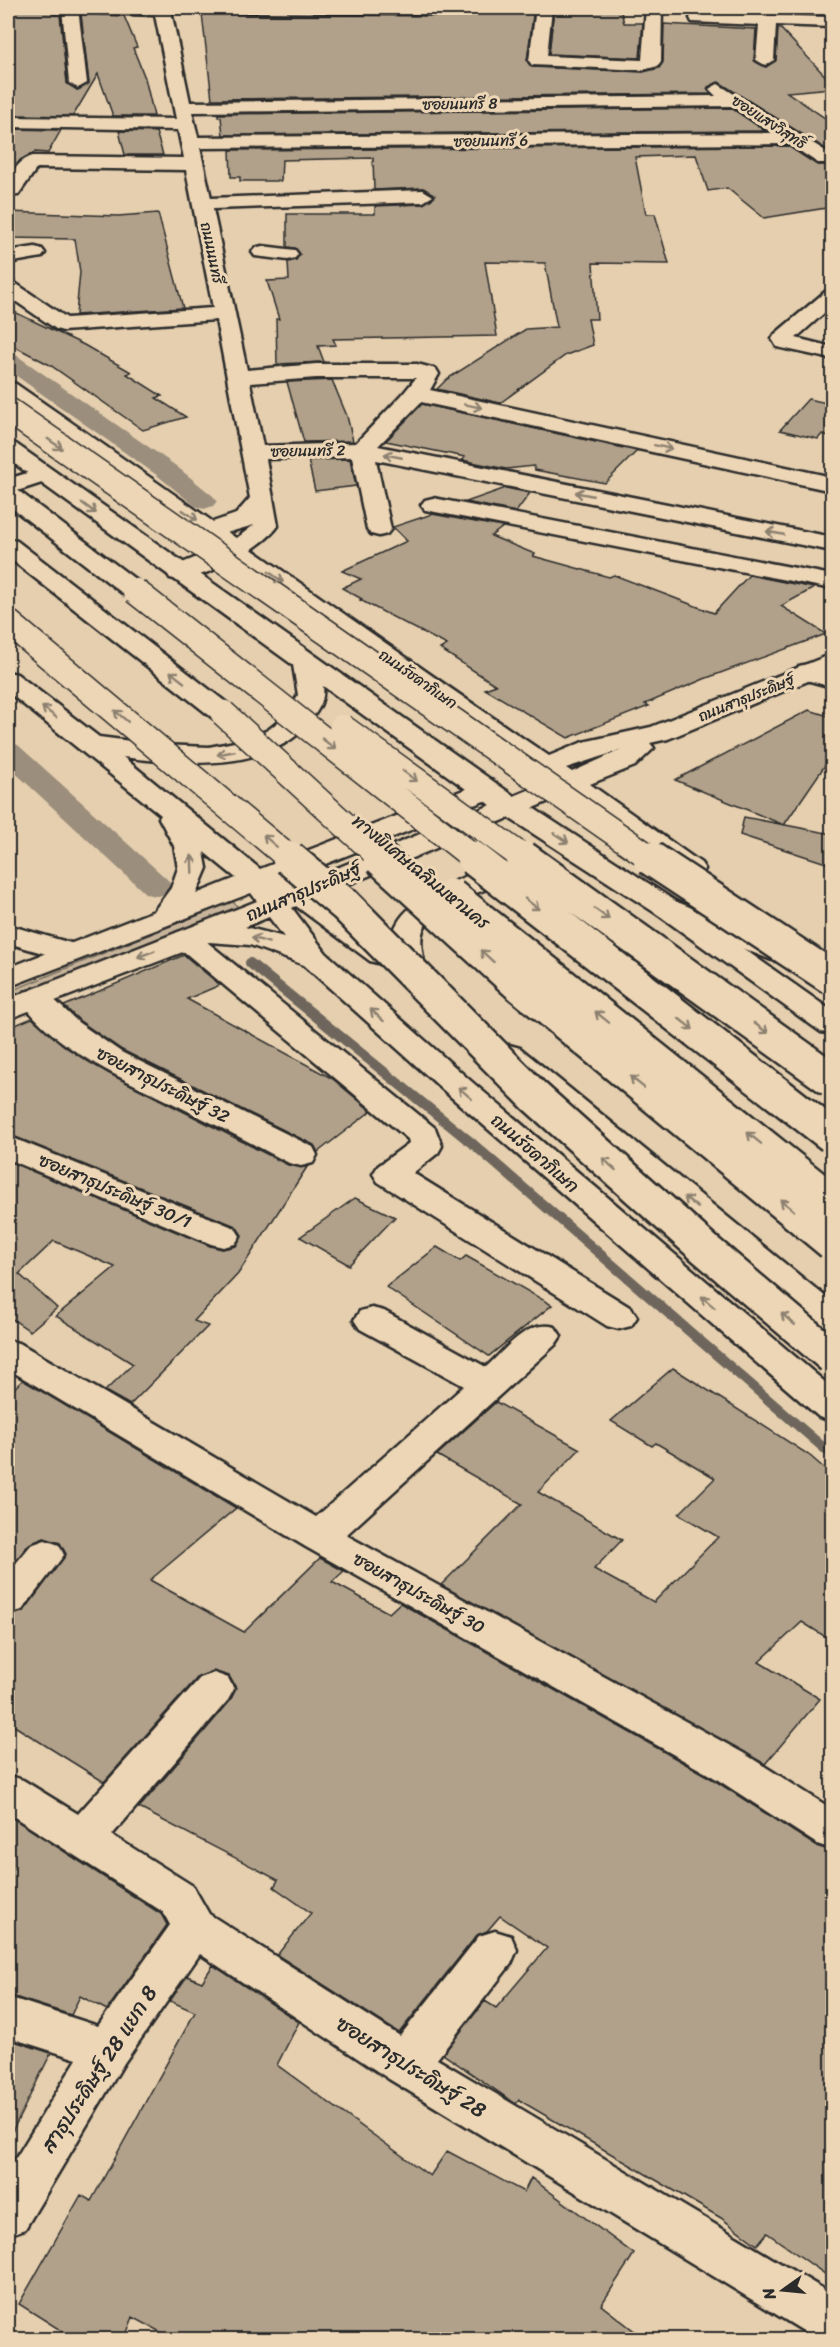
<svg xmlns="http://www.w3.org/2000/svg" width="840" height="2347" viewBox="0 0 840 2347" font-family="Sriracha,'Playpen Sans Thai',sans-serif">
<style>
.green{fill:#c7b49a;stroke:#797062;stroke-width:1.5}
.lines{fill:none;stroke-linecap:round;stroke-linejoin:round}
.stream{stroke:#6e665b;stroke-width:10}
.canal{fill:#9b8e7b;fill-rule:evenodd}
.building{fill:#b1a18a;stroke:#2b2b2b;stroke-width:1.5}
.minor-casing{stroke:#2b2b2b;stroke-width:5}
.major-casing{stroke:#2b2b2b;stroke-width:5}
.highway-casing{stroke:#2b2b2b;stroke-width:5}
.minor{fill:#edd6b5;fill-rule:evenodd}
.major{fill:#edd6b5;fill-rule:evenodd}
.highway{fill:#edd6b5;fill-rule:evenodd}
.major-bridge-far1-casing{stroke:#2b2b2b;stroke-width:28;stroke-linecap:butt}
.major-bridge-casing{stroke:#2b2b2b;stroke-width:38;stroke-linecap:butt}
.highway-bridge-far1-casing{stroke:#2b2b2b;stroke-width:28;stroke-linecap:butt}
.highway-bridge-casing{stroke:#2b2b2b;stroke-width:38;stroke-linecap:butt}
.major-bridge-far1{stroke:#edd6b5;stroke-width:25}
.major-bridge{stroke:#edd6b5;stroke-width:33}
.highway-bridge-far1{stroke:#edd6b5;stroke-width:25}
.highway-bridge{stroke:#edd6b5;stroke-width:33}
.oneway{stroke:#8c8070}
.labels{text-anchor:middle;stroke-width:6;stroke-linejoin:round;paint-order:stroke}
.far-street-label{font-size:15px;fill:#2b2b2b;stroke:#edd6b5}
.street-label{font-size:18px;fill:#2b2b2b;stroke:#edd6b5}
.near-street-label{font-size:21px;fill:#2b2b2b;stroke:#edd6b5}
</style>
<rect width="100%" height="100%" fill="#e5cfaf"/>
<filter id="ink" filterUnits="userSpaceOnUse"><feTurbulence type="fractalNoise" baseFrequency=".0167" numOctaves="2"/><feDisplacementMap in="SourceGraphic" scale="12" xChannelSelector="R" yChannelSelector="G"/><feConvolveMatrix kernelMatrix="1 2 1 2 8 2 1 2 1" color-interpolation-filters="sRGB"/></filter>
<g filter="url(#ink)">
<!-- green -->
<path class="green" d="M232 901 238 907 8 999V992Z"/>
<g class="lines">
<!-- stream -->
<path class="stream" d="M250 963 473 1144 832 1455"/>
<!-- canal -->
<path class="canal" d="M8 353 16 355 176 466 213 496 217 501 213 506 204 509 195 506 158 476 8 370Z
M8 742 18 745 168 880 173 887 168 894 157 896 146 894 8 766Z"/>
</g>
<!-- building -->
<path class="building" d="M8 8 59 9 54 15H60L67 83 77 90 89 83 81 14 124 16 137 47 133 48 145 78 154 116H113L98 74 73 116 8 115Z
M465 8H534L527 61 532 67 643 72 659 68 663 62 664 24 756 29 754 60 766 67 776 60 778 29H781L832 83V88L787 92 832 123V153L719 82 708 87 711 94 212 99 202 14 447 16 455 12H465Z
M554 8H620L624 23H643L640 58 549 54Z
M731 108 765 131 223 135 221 117H218V114Z
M8 129 61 130 48 153 35 152 20 160 8 182Z
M119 131 156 132 163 155H125Z
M788 146 817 165H832V207L764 218 727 188 708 191 696 155 635 157 646 214H655L669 264 593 263 597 319H588L593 345 566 355 500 403 437 389 447 379 526 329 557 327 545 263 485 262 497 336 333 339 336 345 318 346 324 362 277 364 276 319H279L267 281 289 280 288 262 296 260 300 254 295 248 287 247V214H375V206L423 204 435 195 423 188 374 190 373 158 282 160 281 181H240V177H231L230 150Z
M8 212 118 216 158 213 183 308 76 315 80 272 75 239 8 238Z
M8 309 84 345 131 372 127 374 162 396 156 398 186 417 143 430 50 365 8 343Z
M332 380 347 416 353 441 304 442 287 382Z
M808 399 832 404V437L822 434 818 439 780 430Z
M422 404 637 451 605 483 535 470 534 466 506 469 462 460 465 457 386 441Z
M350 459 356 486 315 491 308 460Z
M506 488 530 493 516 512 466 502Z
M432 514 503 527 491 536 535 554 533 556 609 577 614 575 714 613 749 575 814 588 781 606 826 634 704 679 645 704 649 706 568 738 485 689 496 685 440 649 447 645 360 600 362 599 342 588 361 579 342 571 407 541 393 527Z
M809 710 832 717V755L784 825 675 780Z
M744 817 832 834V865L740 835Z
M184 955 220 985 187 999 333 1079 371 1111 318 1152 314 1145 122 1050 80 1021 64 1006Z
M32 1018 67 1048 108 1073 288 1165 307 1167 238 1274 194 1321 208 1326 130 1405 105 1391 133 1364 56 1316 115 1267 54 1241 19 1274 57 1308 30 1331 8 1316V1161L210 1246 222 1249 236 1246 242 1235 236 1226 8 1134V1028Z
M355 1198 395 1217 349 1265 300 1237Z
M437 1247 460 1261 466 1256 552 1305 489 1356 386 1287Z
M673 1368 809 1455 832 1475V1641L802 1622 759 1662 820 1699 765 1764 441 1585 522 1504 437 1455 496 1402 580 1449 538 1492 622 1540 594 1569 654 1602 718 1537 679 1514 715 1478 656 1443 652 1446 611 1421Z
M23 1380 236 1508 150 1580 244 1632 320 1558 344 1571 332 1582 389 1613 400 1603 714 1780 816 1846 832 1851V2279L767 2233 757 2245 721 2218 519 2100 516 2104 443 2054 485 2001 496 2008 547 1948 500 1916 487 1931 477 1935 399 2033 277 1955 311 1913 274 1887 278 1880 139 1808 230 1701 236 1688 229 1676 213 1671 198 1677 104 1782 8 1722V1616L24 1611 66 1554 60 1543 44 1538 29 1544 8 1570V1394Z
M8 1815 161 1914 167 1925 107 2010 80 1996 71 2015 8 1995Z
M213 1965 299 2022 277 2065 430 2176 447 2151 524 2192 531 2178 634 2254 601 2305 646 2340H175L133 2317 124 2340H76L19 2304 81 2195 91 2201 195 2012 170 2001 187 1976 202 1982Z
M8 2039 51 2053 8 2140Z"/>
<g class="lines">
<defs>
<path id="minor" d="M62 8H78L87 83 78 88 69 83Z
M93 8 455 9 447 14 171 11 190 102 716 96 709 89 718 84 832 155V163H818L789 144 200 148 211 198 423 190 433 196 423 202 213 209 247 370 316 364H417L436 369 439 374 430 390 832 477V491L421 402 378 446 832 537V551L376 460 391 529 387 534 379 536 371 534 367 529 352 457 266 459 278 526C262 549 197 585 170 578L167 573 170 568 229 544 254 525 212 537 204 535 200 530 204 525 236 514 250 498 216 320 63 331 56 329 8 296V281L15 283 67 318 213 308 186 170 37 168 18 195 8 196C8 179 15 161 33 156L184 158 178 130 8 127V117L176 119 155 15 101 13ZM732 106 772 133 198 137 192 112ZM316 378H416L402 395 356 443 263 446 250 383Z
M536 8H552L547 56 642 60 646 8H662L661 62 658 66 643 70 532 65 529 61Z
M698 13 832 17V27L776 25 774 60 765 65 756 60 759 25 692 22 690 18 692 14Z
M262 246 295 250 298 254 295 258 288 260 255 256 252 252 255 248Z
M35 247 42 249 45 253 42 257 8 263V251Z
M832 290V306L796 338 832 347V359L777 347 772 339 775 334 825 292Z
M43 468 51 470 55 475 51 480 8 494V479Z
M433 498 832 575V589L425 510 421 505 425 500Z
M808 664 832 671V687L799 678 795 672 799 666Z
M8 925 81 946 85 952 81 958 70 961 8 943Z
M186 930 196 933 435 1128 442 1146 438 1153 413 1173 631 1308 637 1317 631 1326 619 1329 607 1326 378 1182 373 1174 378 1166 409 1143 408 1139 176 945 171 939 176 933Z
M35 990 46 992 79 1023 121 1052 313 1147 317 1155 313 1163 301 1166 289 1163C250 1142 210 1122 170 1102 118 1076 54 1049 20 999L24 992Z
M8 1136 235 1228 240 1236 235 1244 223 1247 211 1244 8 1159Z
M372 1308 384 1311 486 1367C506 1349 527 1319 555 1327L561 1336 555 1345 346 1535 745 1754 832 1809V1849L817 1844 715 1778 306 1547 8 1369V1340L21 1344 316 1517 464 1386 360 1329 354 1320 360 1311Z
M45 1540 59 1545 64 1555 22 1610 8 1614V1573L31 1545Z
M214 1673 228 1678 234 1689 228 1700 112 1835 193 1886 209 1914 400 2036 479 1936 495 1931 511 1936 517 1950 511 1964 437 2059 832 2294V2340L815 2338 389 2079 200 1954 124 2063 25 2229 8 2235V2171L77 2059 8 2037V1997L98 2026 170 1925 163 1912 8 1813V1775L23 1780 78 1814 200 1678Z"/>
<path id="major" d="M8 382 16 384C194 507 369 634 549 756L583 742 651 727 832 654V671L668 739 650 743 654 748 635 766 590 784 701 863 705 869 701 875 691 878 681 875 568 793 533 808 677 902 791 947 795 953 791 959 780 962 769 959 657 914 509 818 320 896 392 950C391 936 394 926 403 915 423 891 501 856 531 864L535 870 531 876C504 883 434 902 423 930 418 944 425 963 427 977L423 983 412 986 401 983 397 977 394 958 381 964 370 961 296 906 292 908 326 953 472 1082 832 1388V1421L819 1417 450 1096 304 965 250 945 209 942 8 1019V999L257 901 251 893 8 987V968L154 911 171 888 178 868 174 846 159 818 161 815 8 692V672L17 674 99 737 162 745 209 747 245 740 268 730 287 715 298 695 293 665 8 459V442L16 444 514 796 550 781 543 777 531 780 521 778 517 772 526 765C351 645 181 519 8 399ZM323 686 466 789 260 869 123 757C180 765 272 773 311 720 319 709 325 700 323 686ZM621 750 572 772 566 768ZM484 801 491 805 298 884 285 880ZM204 852 236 878 196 894 207 868ZM269 917 284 937 245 927Z
M509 1045 520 1048 832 1302V1332L820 1329 498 1062 493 1055 498 1048Z"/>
<path id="highway" d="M8 487 16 489 144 586 147 591 144 596 135 598 126 596 8 505Z
M8 539 17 541 232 707 236 713 232 719 223 721 214 719 8 557Z
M667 899 677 902 832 1011V1034L821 1032 657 914 652 908 657 902Z"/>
</defs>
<!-- minor casing -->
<use href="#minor" class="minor-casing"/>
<!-- major casing -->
<use href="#major" class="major-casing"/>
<!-- highway casing -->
<use href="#highway" class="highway-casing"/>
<!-- minor -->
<use href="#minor" class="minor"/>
<!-- major -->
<use href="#major" class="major"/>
<!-- highway -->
<use href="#highway" class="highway"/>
<defs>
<path id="major-bridge-far1" d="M8 410 652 859
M8 622 290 859"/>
<path id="major-bridge" d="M289 858 345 905 534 1096 705 1249 832 1357
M650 858 832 978"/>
<path id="highway-bridge-far1" d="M135 591 475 859
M223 713 382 859
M342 727 525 859"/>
<path id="highway-bridge" d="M380 858 517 983 832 1243
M473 858 832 1136
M523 858 832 1080
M451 896 832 1201"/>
</defs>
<!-- major-bridge-far1 casing -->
<use href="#major-bridge-far1" class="major-bridge-far1-casing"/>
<!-- major-bridge casing -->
<use href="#major-bridge" class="major-bridge-casing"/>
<!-- highway-bridge-far1 casing -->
<use href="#highway-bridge-far1" class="highway-bridge-far1-casing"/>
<!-- highway-bridge casing -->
<use href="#highway-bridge" class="highway-bridge-casing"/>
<!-- major-bridge-far1 -->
<use href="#major-bridge-far1" class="major-bridge-far1"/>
<!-- major-bridge -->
<use href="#major-bridge" class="major-bridge"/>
<!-- highway-bridge-far1 -->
<use href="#highway-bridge-far1" class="highway-bridge-far1"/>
<!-- highway-bridge -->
<use href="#highway-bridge" class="highway-bridge"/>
</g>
<!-- one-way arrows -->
<defs><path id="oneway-shaft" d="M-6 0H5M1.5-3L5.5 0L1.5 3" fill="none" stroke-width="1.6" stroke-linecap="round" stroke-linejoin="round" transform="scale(1.5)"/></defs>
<g class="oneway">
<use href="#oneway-shaft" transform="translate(473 406) rotate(12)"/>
<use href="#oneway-shaft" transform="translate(55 444) rotate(35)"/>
<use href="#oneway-shaft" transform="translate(663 447) rotate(12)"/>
<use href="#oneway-shaft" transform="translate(393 456) rotate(-169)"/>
<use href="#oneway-shaft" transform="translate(584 494) rotate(-169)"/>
<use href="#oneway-shaft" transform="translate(89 508) rotate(36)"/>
<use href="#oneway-shaft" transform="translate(190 515) rotate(34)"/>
<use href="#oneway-shaft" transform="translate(775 533) rotate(-169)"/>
<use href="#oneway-shaft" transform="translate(276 577) rotate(36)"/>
<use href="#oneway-shaft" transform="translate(177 677) rotate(-142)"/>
<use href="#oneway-shaft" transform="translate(49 712) rotate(-143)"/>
<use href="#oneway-shaft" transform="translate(121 716) rotate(-140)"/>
<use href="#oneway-shaft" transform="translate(329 744) rotate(38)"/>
<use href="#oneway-shaft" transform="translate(226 753) rotate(169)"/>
<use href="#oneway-shaft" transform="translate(410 776) rotate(36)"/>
<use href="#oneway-shaft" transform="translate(561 838) rotate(33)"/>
<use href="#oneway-shaft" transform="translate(270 841) rotate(-139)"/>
<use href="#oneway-shaft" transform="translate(192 864) rotate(-92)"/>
<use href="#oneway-shaft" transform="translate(532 904) rotate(38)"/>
<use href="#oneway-shaft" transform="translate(602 914) rotate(36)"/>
<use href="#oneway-shaft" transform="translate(260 940) rotate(-163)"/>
<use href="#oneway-shaft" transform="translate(146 954) rotate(159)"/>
<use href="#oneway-shaft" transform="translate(487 956) rotate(-138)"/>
<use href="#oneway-shaft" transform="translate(377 1015) rotate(-138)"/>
<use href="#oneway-shaft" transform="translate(602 1017) rotate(-141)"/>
<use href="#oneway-shaft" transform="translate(686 1024) rotate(38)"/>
<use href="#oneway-shaft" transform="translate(761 1028) rotate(36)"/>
<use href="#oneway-shaft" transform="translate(637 1082) rotate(-141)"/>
<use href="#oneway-shaft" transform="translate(465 1093) rotate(-139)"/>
<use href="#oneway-shaft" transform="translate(754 1138) rotate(-141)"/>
<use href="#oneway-shaft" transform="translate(609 1164) rotate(-138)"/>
<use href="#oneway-shaft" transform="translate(691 1202) rotate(-140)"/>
<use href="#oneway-shaft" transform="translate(787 1205) rotate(-141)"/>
<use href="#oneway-shaft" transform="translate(708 1302) rotate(-139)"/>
<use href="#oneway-shaft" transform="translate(788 1319) rotate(-140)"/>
</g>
</g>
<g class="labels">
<!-- far-street labels -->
<g class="far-street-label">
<text transform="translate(460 104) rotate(-1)" y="5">ซอยนนทรี 8</text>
<text transform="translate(769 122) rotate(33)" y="5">ซอยแสงวิสุทธิ์</text>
<text transform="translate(491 141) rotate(-1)" y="5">ซอยนนทรี 6</text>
<text transform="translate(212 253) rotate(78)" y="5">ถนนนนทรี</text>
<text transform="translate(308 451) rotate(-1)" y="5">ซอยนนทรี 2</text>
<text transform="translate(418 679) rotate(35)" y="5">ถนนรัชดาภิเษก</text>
<text transform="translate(746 698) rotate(-22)" y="5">ถนนสาธุประดิษฐ์</text>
</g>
<!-- street labels -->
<g class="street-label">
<text transform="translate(421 872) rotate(39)" y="6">ทางพิเศษเฉลิมมหานคร</text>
<text transform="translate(303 892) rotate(-23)" y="6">ถนนสาธุประดิษฐ์</text>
<text transform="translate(163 1085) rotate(27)" y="6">ซอยสาธุประดิษฐ์ 32</text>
<text transform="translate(535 1153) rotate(41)" y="6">ถนนรัชดาภิเษก</text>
<text transform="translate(115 1191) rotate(23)" y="6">ซอยสาธุประดิษฐ์ 30/1</text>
<text transform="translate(419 1593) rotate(29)" y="6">ซอยสาธุประดิษฐ์ 30</text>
</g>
<!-- near-street labels -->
<g class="near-street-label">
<text transform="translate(411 2067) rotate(32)" y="7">ซอยสาธุประดิษฐ์ 28</text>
<text transform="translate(99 2069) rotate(-57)" y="7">สาธุประดิษฐ์ 28 แยก 8</text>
</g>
</g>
<!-- margin -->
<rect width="840" height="2347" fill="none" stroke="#edd6b5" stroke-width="30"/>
<rect x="15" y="15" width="810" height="2317" fill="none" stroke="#2b2b2b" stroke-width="2" filter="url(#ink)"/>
<!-- north arrow -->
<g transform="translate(783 2290) rotate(255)" stroke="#edd6b5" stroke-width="4.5" paint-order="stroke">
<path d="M0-4.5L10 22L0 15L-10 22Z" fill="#2b2b2b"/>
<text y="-9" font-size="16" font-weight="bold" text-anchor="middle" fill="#2b2b2b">N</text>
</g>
</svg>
